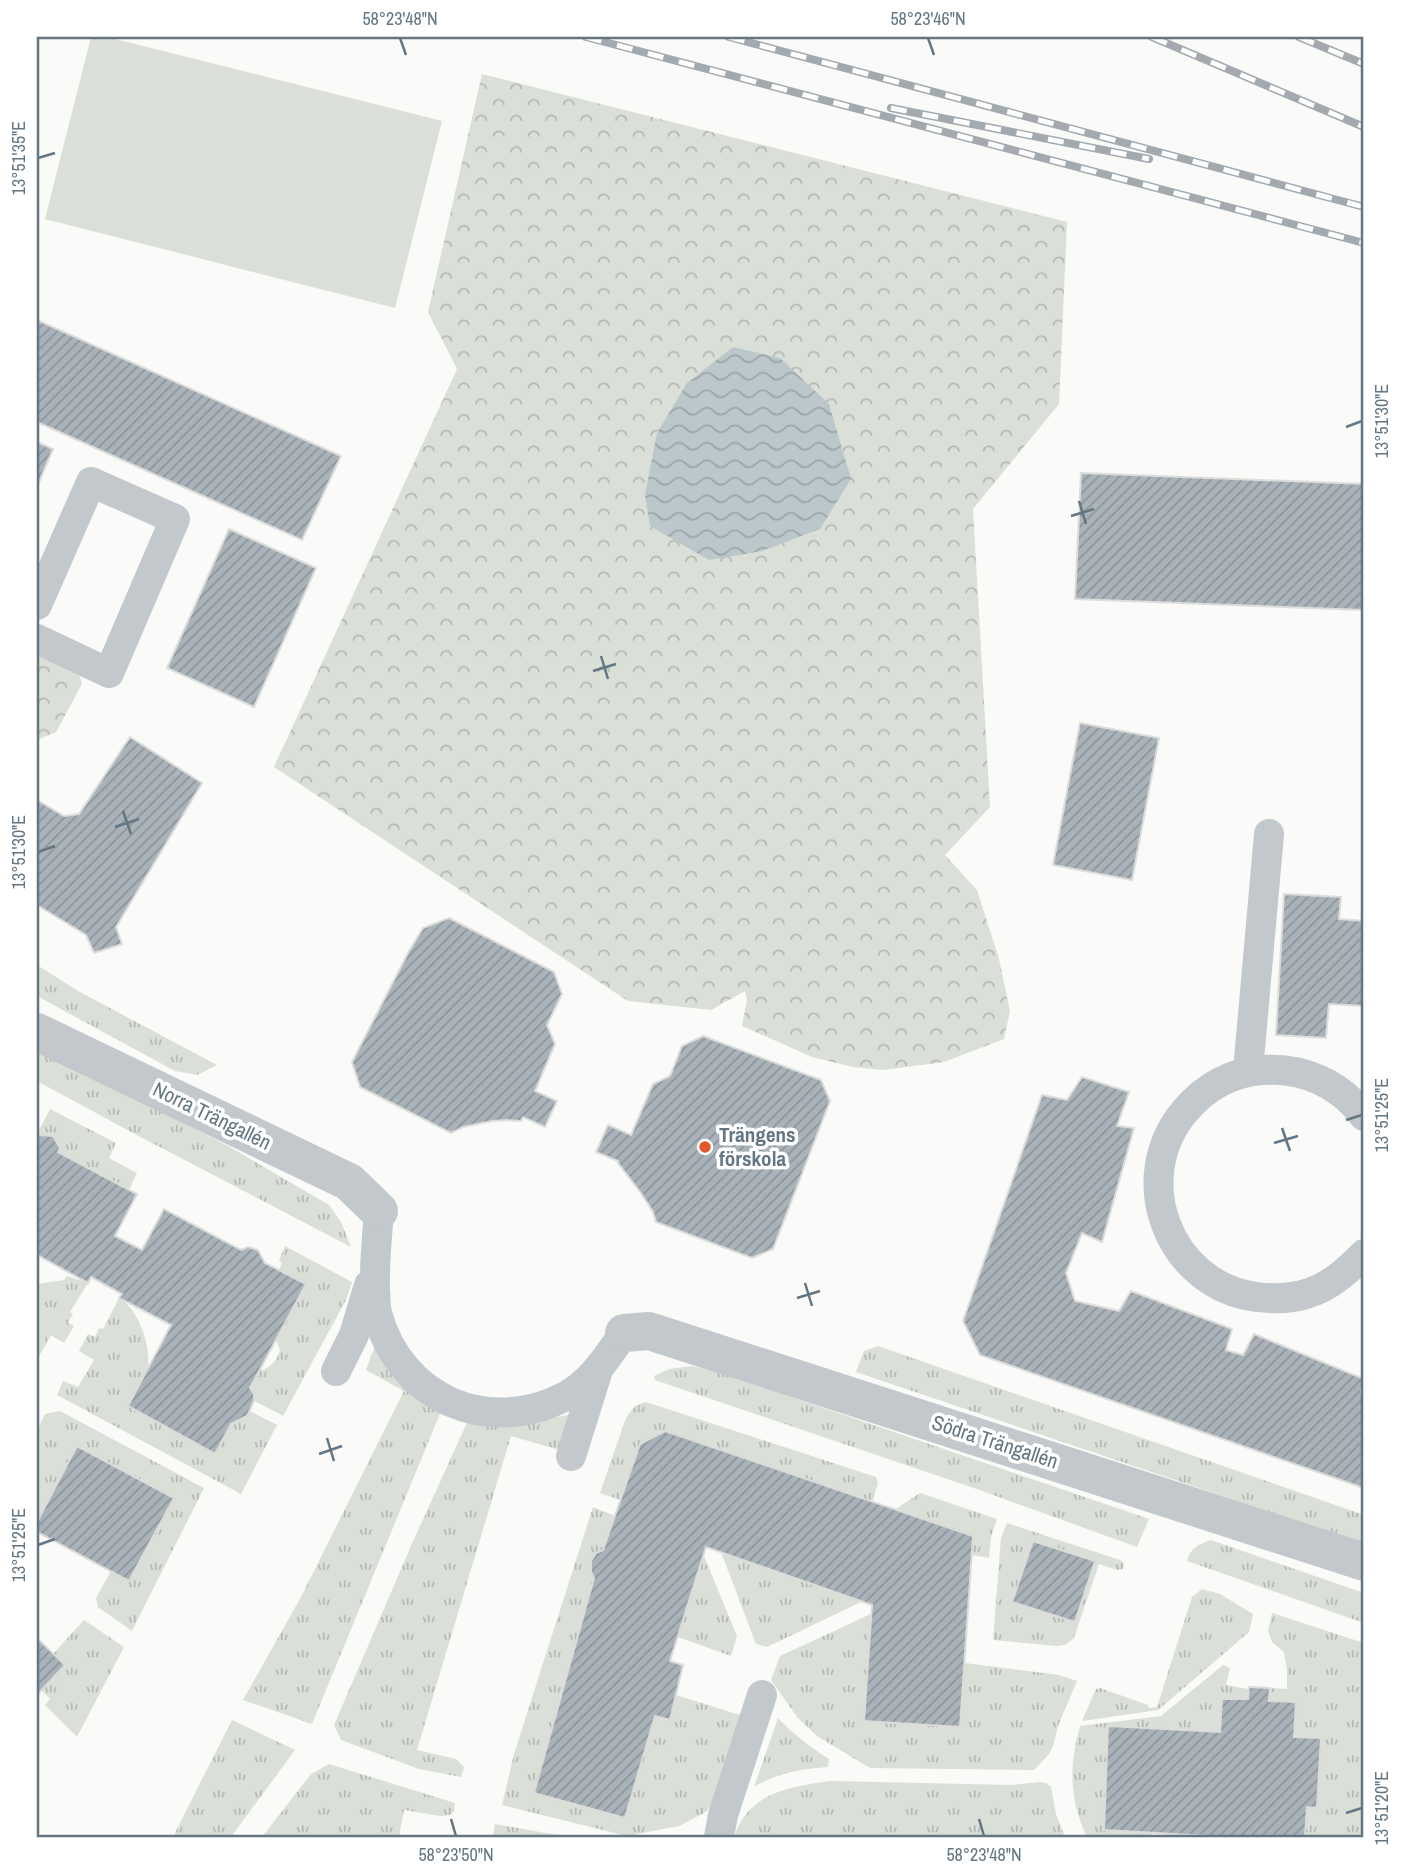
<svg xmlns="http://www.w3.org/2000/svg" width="1401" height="1874" viewBox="0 0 1401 1874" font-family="'Archivo Narrow',sans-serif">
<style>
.grass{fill:url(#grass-tufts)}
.park{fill:url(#park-crowns)}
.pitch{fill:#dadfd7}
.water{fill:url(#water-waves)}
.building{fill:url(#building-hatch);stroke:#dcdcda;stroke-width:2}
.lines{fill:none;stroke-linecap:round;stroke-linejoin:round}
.lane{stroke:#c3c8cc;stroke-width:30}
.street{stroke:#c3c8cc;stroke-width:38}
.rail-casing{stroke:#a2aab0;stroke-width:8}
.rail{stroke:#fff;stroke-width:5;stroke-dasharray:16;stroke-linecap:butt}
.ticks{fill:none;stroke:#657683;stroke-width:2.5}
.poi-dot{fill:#e4572e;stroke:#fff;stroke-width:2.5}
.labels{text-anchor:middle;stroke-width:7;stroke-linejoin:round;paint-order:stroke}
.street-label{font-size:21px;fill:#657683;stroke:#fff}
.poi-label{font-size:21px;font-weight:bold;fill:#657683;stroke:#fff;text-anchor:start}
.neatline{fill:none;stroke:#657683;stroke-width:2.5}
.ticks-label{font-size:18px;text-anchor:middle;fill:#657683}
</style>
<defs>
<pattern id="grass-tufts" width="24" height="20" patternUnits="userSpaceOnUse" patternTransform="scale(1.75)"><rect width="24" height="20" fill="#dadfd7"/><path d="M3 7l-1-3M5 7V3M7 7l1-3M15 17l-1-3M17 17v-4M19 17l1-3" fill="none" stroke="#b4b9b4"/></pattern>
<pattern id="park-crowns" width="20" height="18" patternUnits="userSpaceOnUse" patternTransform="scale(1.75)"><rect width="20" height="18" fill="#dadfd7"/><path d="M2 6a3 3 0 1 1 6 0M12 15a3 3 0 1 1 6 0" fill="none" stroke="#b4b9b4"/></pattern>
<pattern id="water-waves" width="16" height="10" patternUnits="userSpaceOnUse" patternTransform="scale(1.75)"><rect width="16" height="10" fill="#bbc7cb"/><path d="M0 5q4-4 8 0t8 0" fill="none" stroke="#9ca6aa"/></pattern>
<pattern id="building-hatch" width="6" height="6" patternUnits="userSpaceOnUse" patternTransform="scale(1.75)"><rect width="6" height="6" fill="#aab3b9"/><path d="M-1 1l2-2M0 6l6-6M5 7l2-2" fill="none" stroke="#8e969c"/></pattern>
</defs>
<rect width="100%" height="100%" fill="#fafaf8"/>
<!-- grass -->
<path class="grass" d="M37 965 78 991 217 1065 197 1075 175 1071 37 996Z
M37 1048 228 1146 329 1205 341 1222 351 1247 133 1133 37 1081Z
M50 1109 116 1143 109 1158 137 1173 129 1190 37 1141V1134Z
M285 1246 352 1282 347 1298 283 1416 251 1399 248 1393 260 1371C271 1367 276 1362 280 1350L276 1340 305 1285 279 1270 282 1263 279 1260Z
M67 1276 88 1283 70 1312 73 1314 68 1323 74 1326 64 1343 51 1335 37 1360V1284L64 1280Z
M119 1298C138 1308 151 1346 148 1367 146 1380 133 1394 128 1406L215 1453 238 1410 246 1409 277 1425 241 1494 57 1395 63 1381 78 1387 94 1360 79 1351 88 1334 95 1337 99 1328 103 1329Z
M377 1341 444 1404 312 1724 243 1700 301 1597 404 1391 366 1370Z
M878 1346 1364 1515V1544L856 1372 864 1351Z
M693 1366 733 1377 1149 1519 1137 1547 971 1487 655 1380 654 1376 669 1369Z
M646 1402 876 1477 878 1483 872 1502 665 1431 640 1444 620 1500 600 1493 626 1418 635 1406Z
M60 1411 204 1488 132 1631 98 1607 96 1598 111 1571 129 1580 173 1498 77 1446 37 1522V1431L45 1414Z
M568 1415 569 1442 556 1449 511 1436 417 1750 456 1759 464 1767 461 1777 419 1769 341 1740 334 1725 411 1546 470 1416 523 1423Z
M920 1493 997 1519 991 1537 989 1558 972 1555 973 1536 896 1509Z
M593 1507 615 1516 603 1550C591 1555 589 1567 594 1578L534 1793 625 1818 655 1716 676 1695 743 1716 718 1798 704 1813 679 1826 627 1836 502 1805 514 1754Z
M1007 1523 1120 1560 1124 1564 1123 1569 1117 1570 1099 1564 1074 1638 1065 1645 1057 1646 993 1640 1001 1538Z
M1211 1540 1364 1593V1623L1187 1561C1190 1548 1199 1544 1211 1540Z
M721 1552 863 1601 767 1647 756 1644Z
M704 1556 737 1636 731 1656 678 1637Z
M1202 1589 1220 1594 1253 1614 1249 1632 1158 1710 1082 1721 1096 1689 1100 1688 1148 1705 1149 1708 1157 1707 1192 1597Z
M1272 1613 1364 1643V1837H1305L1307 1807 1320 1738 1294 1737 1296 1702 1269 1701 1270 1688 1287 1689V1670L1284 1652 1272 1642 1268 1631Z
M871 1614 864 1721 960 1727 965 1663 1059 1675 1077 1681 1058 1726 1053 1746 1049 1754 1034 1770 870 1768 817 1736 797 1717 771 1680 780 1656Z
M84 1620 124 1647 77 1737 45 1705 50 1699 41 1690 65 1666 53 1654Z
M1223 1665 1230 1668 1226 1685 1249 1689 1248 1699H1222L1220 1732 1108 1727 1104 1829 1151 1832V1837H1087C1069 1799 1069 1766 1080 1726L1161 1716Z
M778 1718C793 1734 810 1747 829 1759L828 1767C801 1769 777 1773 754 1787Z
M232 1720 295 1750 231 1837H173Z
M329 1764 455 1803 454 1811 450 1815 440 1816 404 1810 399 1837H262L311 1774Z
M830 1781 1012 1785 1039 1782 1046 1783 1051 1787 1056 1814 1065 1837H734C749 1792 789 1787 830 1781Z
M495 1824 568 1837H493Z"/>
<!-- park -->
<path class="park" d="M482 74 1067 222 1059 404 973 509 990 807 945 855 977 890 999 959 1010 1011 1004 1039 944 1062 883 1070 853 1067 812 1057 742 1026 747 1000 745 991 711 1010 628 1001 274 767 457 369 428 312Z
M37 650 78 670 82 684 56 732 37 740Z"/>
<!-- pitch -->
<path class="pitch" d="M91 37H107L442 121 395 308 45 219Z"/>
<!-- water -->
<path class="water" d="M733 347 780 358 829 404 851 479 820 529 762 551 709 560 650 526 645 495 657 433 687 383Z"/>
<!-- building -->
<path class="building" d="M37 320 341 456 302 540 37 422Z
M37 442 53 449 37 487Z
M1081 473 1364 484V610L1075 599Z
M229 529 316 568 254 707 167 668Z
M1080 723 1159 738 1132 880 1053 865Z
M130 737 202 783 116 927 122 944 94 953 86 935 37 905V800L64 816 79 814Z
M1284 894 1341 897 1339 919 1364 921V1006L1329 1004 1326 1038 1276 1035Z
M449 918 554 972 562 994 547 1025 555 1044 535 1091 557 1101 545 1127 523 1117 521 1121 506 1120 492 1121 463 1127 451 1133 360 1087 352 1062 408 953 423 928Z
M703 1036 821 1080 830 1101 773 1249 752 1258 656 1222 653 1212 641 1193 618 1163V1161L596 1152 608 1125 631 1135 653 1084 670 1076 682 1046Z
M1082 1077 1129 1092 1117 1126 1134 1128 1102 1242 1082 1233 1066 1273 1075 1301 1119 1311 1131 1291 1232 1329 1226 1350 1243 1355 1254 1334 1364 1379 1361 1392 1364 1393V1488L980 1355 963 1321 1042 1095 1067 1100Z
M39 1135 53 1136 60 1148 58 1152 137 1194 115 1236 142 1250 164 1209 241 1250 248 1247 258 1250 265 1263 306 1284 250 1388 254 1394V1400L250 1410 247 1416 231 1424 215 1454 128 1406 171 1325 119 1298 122 1294 91 1277 88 1283 37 1255V1137Z
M665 1431 973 1536 960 1727 864 1721 872 1605 706 1547 670 1661 683 1665 670 1720 655 1716 625 1818 534 1793 594 1578 591 1572V1561L596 1553 603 1550 640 1444Z
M77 1446 174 1498 129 1581 37 1532V1522Z
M1033 1541 1095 1561 1075 1622 1012 1602Z
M37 1638 65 1665 37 1695Z
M1249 1687 1270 1688 1269 1701 1296 1702 1294 1737 1321 1738 1317 1808 1307 1807 1305 1837H1228L1104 1830 1108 1726 1220 1732 1222 1699H1248Z"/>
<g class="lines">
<!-- lane -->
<path class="lane" d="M37 605 91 482 175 519 109 673 37 639
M1248 1071 1269 834
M1364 1116C1340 1084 1303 1067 1263 1070 1232 1072 1205 1087 1185 1111 1128 1178 1168 1285 1256 1297 1273 1299 1292 1299 1309 1293 1331 1286 1348 1270 1364 1254
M379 1211C377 1238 374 1264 375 1291 376 1298 375 1306 377 1313 400 1399 488 1437 566 1396 592 1382 608 1356 624 1333
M336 1371 354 1335 369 1285
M571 1456 598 1370
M719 1837 723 1815 762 1695"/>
<!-- street -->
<path class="street" d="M37 1032 349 1182 379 1211
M624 1333 649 1331 1364 1562"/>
<defs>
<path id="rail" d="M586 37 1364 243
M729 37 1364 207
M1152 37 1364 127
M1299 37 1364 64
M891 108 1149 159"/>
</defs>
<!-- rail casing -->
<use href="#rail" class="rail-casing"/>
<!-- rail -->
<use href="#rail" class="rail"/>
</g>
<!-- ticks -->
<path class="ticks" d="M400 38 406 55M928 38 934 55M38 158 55 153M1346 427 1362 421M1079 501 1086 524M1071 516 1094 509M601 656 608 679M593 671 616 664M123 811 131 834M115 827 139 819M38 852 55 846M1346 1120 1362 1115M1282 1128 1290 1151M1274 1143 1298 1136M805 1283 812 1306M797 1298 820 1291M327 1438 334 1461M319 1454 342 1446M38 1545 55 1539M1346 1813 1362 1808M451 1819 456 1836M979 1819 984 1836"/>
<!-- markers -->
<circle class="poi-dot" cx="705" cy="1147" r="7"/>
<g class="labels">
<!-- street labels -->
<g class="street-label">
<text transform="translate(212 1116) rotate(26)" y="7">Norra Trängallén</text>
<text transform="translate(995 1442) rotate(18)" y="7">Södra Trängallén</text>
</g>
<!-- poi labels -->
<g class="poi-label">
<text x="719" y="1142">Trängens<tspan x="719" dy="24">förskola</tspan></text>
</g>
</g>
<!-- border -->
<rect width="1401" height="1874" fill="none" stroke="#ffffff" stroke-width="77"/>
<rect x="38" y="38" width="1324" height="1798" class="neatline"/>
<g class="ticks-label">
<text x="400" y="25">58°23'48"N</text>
<text x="928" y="25">58°23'46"N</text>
<text transform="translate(19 158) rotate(-90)" y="6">13°51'35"E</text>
<text transform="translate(1382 421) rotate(-90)" y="6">13°51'30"E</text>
<text transform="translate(19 852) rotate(-90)" y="6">13°51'30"E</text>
<text transform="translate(1382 1115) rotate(-90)" y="6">13°51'25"E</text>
<text transform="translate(19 1545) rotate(-90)" y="6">13°51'25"E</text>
<text transform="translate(1382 1808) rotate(-90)" y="6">13°51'20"E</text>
<text x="456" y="1861">58°23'50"N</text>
<text x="984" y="1861">58°23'48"N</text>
</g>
</svg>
